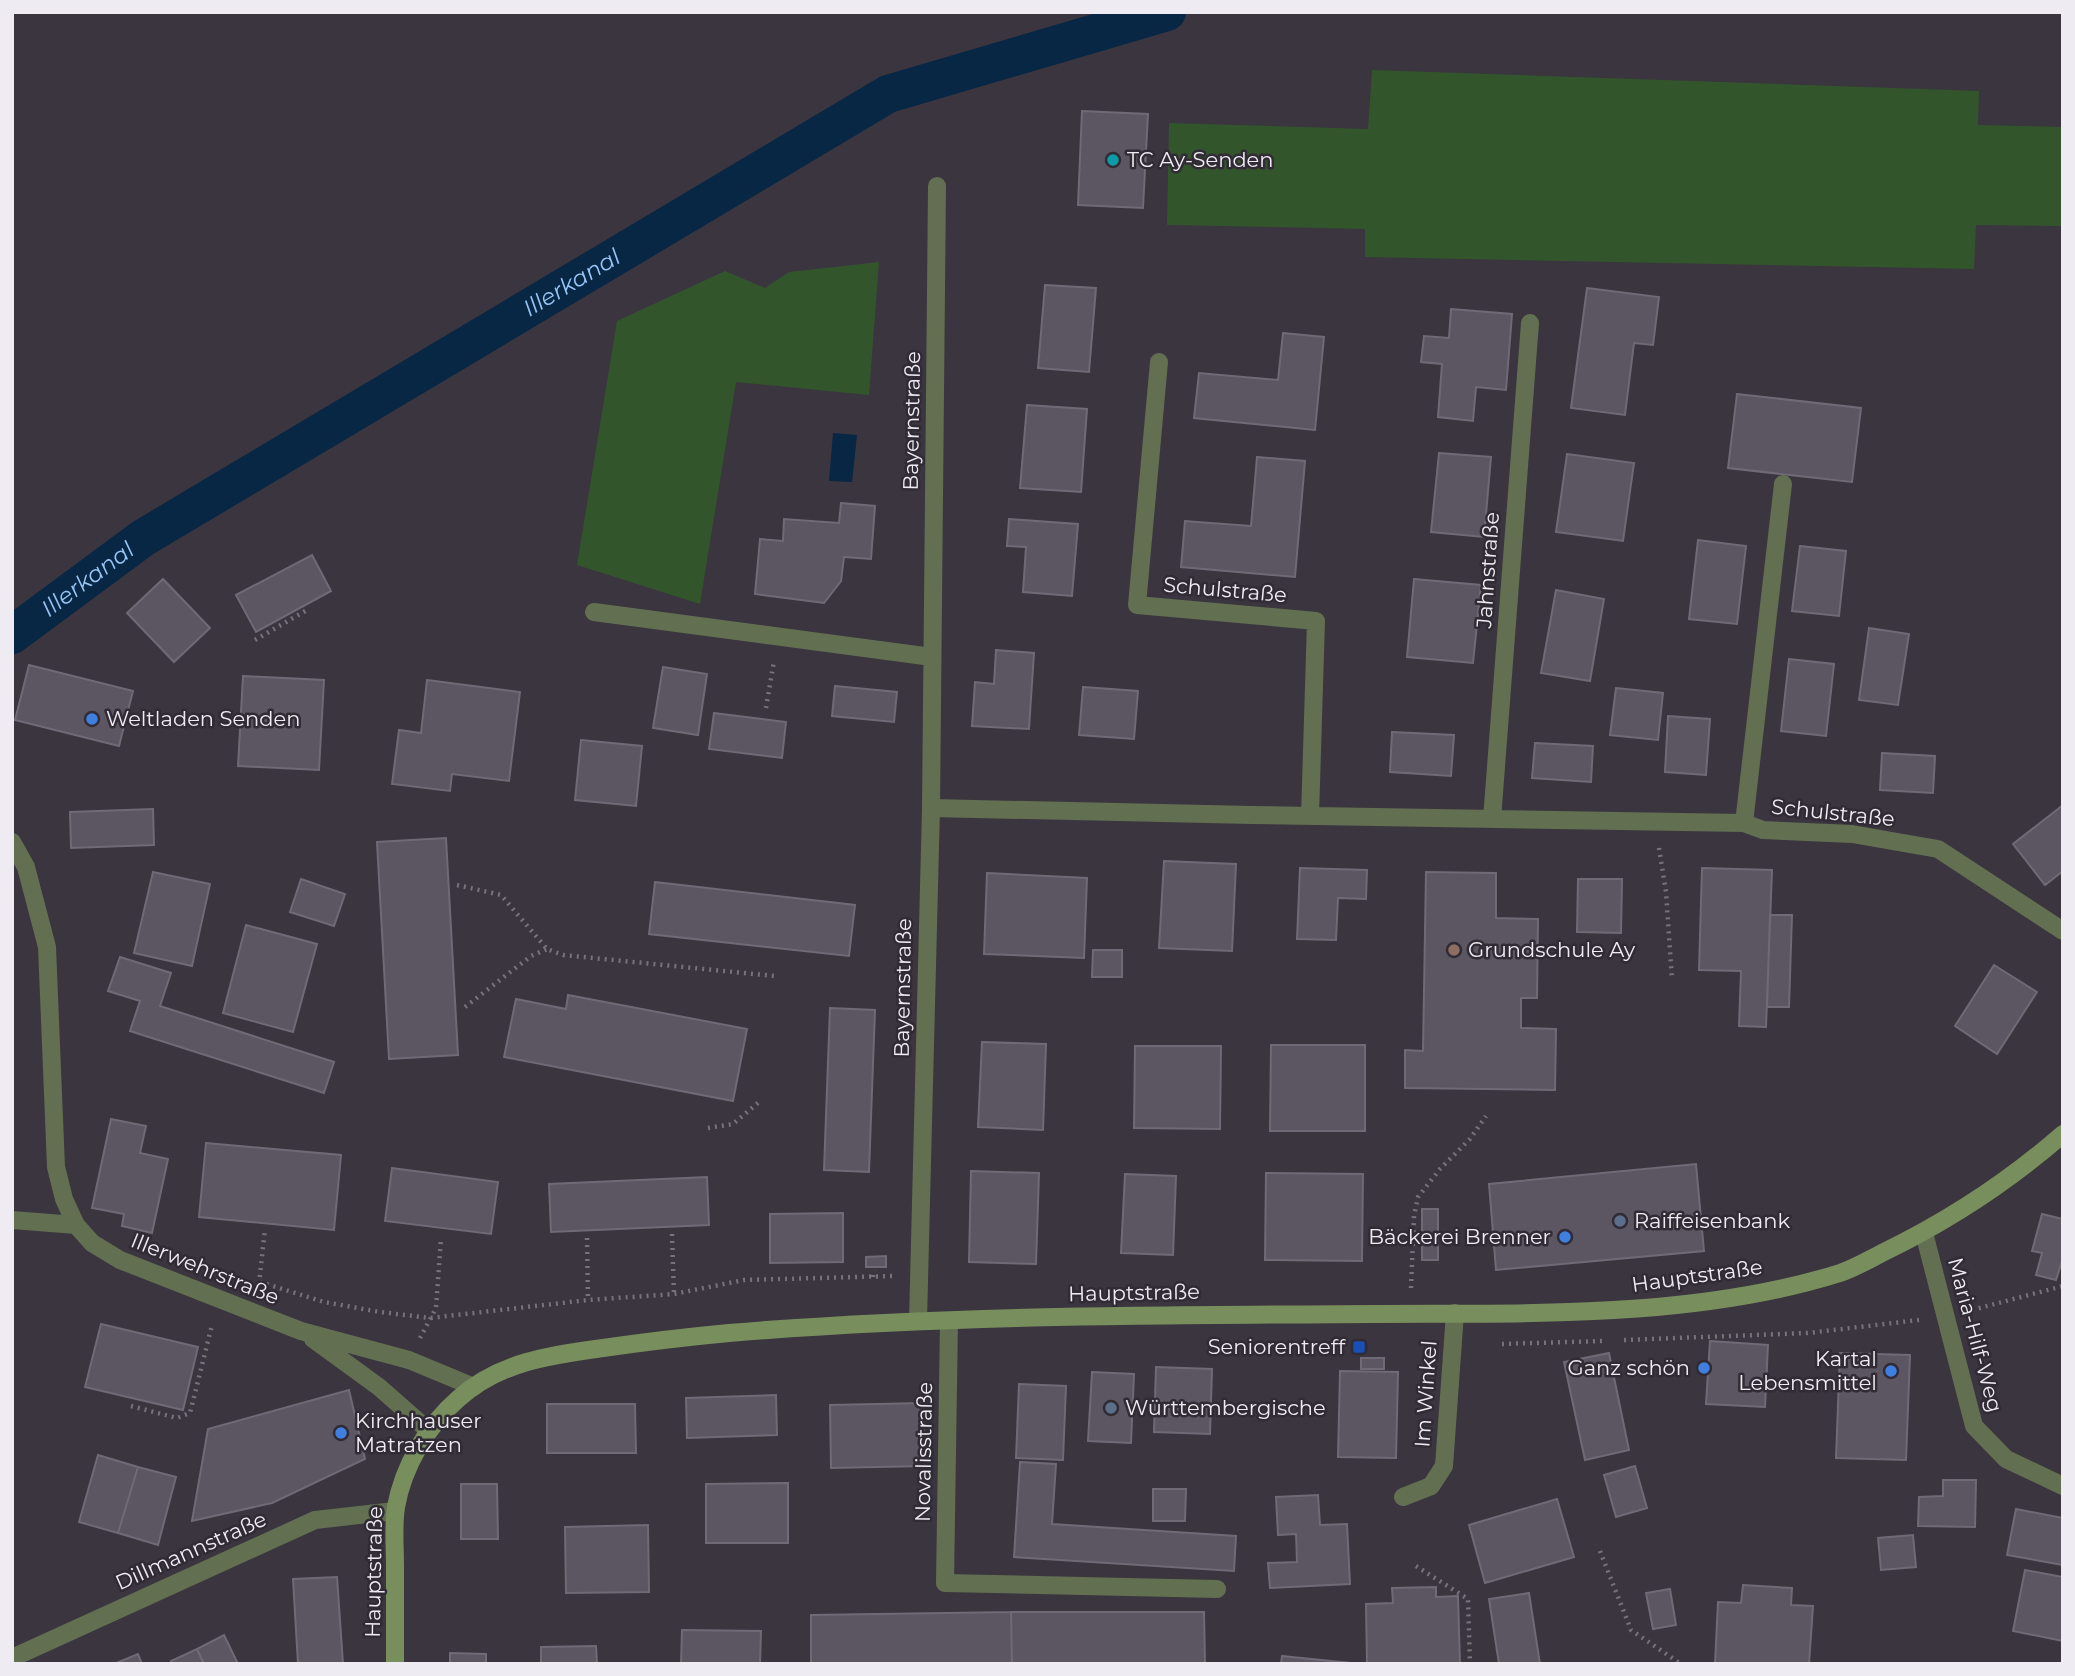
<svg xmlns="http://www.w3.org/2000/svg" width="2075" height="1676" viewBox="0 0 2075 1676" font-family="Montserrat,sans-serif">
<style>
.green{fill:#33552c}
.water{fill:#072744}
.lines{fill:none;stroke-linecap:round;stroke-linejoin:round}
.canal{stroke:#072744;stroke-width:38}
.building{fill:#5b5661;stroke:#6f6a76;stroke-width:2}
.path{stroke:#77737c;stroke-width:4.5;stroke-dasharray:2 5;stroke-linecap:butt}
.service{stroke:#626f51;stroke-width:18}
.minor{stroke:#626f51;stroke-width:18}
.secondary{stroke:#798e5d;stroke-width:18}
.culture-dot{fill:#0f9aa8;stroke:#302b35;stroke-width:2.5}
.shop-dot{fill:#3f7fe0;stroke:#302b35;stroke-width:2.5}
.education-dot{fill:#8d6e63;stroke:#302b35;stroke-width:2.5}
.service-dot{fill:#5c6f8a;stroke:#302b35;stroke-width:2.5}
.transit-dot{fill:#1a4fb4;stroke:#302b35;stroke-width:2.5}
.labels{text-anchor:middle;stroke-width:5;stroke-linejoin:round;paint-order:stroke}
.poi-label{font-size:21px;fill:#eeecf2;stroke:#302b35;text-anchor:start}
.street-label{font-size:21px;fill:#eeecf2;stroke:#302b35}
.water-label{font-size:23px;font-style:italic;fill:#98c5f5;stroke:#302b35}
</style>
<rect width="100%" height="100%" fill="#3a353f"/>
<!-- green -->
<path class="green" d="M1372 70 1979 91 1978 125 2063 127V226L1976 225 1974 269 1365 257V229L1167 225 1169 123 1368 129Z
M879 262 869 395 736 382 700 604 577 565 617 321 725 271 765 288 789 272Z"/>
<!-- water -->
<path class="water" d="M833 433 857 435 852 482 829 481Z"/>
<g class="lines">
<!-- canal -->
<path class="canal" id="s1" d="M12 635 143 538 888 94 1167 12"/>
</g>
<!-- building -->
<path class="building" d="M1082 111 1148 114 1143 208 1078 205Z
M1045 285 1096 288 1089 372 1038 368Z
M1587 288 1659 297 1653 345 1634 343 1625 415 1571 408Z
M1451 309 1512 314 1506 390 1476 387 1473 421 1438 417 1442 364 1421 362 1424 336 1449 338Z
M1283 333 1324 337 1315 430 1194 418 1199 373 1278 380Z
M1737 394 1861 408 1852 482 1728 468Z
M1027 405 1087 409 1081 492 1020 488Z
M1439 453 1491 457 1484 537 1431 532Z
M1567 454 1634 463 1623 541 1556 532Z
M1257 457 1305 461 1295 577 1181 567 1185 521 1251 526Z
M841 503 875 506 871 559 844 557 841 581 824 603 755 594 760 539 783 541 784 519 839 523Z
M1009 519 1078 524 1072 596 1023 592 1026 547 1007 546Z
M1698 540 1746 546 1737 624 1689 619Z
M1800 546 1846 551 1839 616 1792 611Z
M312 555 331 591 256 632 236 595Z
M163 579 210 628 174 662 127 613Z
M1414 579 1481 585 1473 663 1407 657Z
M1556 590 1604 599 1590 681 1541 673Z
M1869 628 1909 634 1898 705 1859 700Z
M996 650 1034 653 1029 729 972 726 975 682 994 684Z
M1789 659 1834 664 1826 736 1781 731Z
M29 665 133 691 119 746 15 720Z
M663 667 707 674 698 735 653 728Z
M243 676 324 680 319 770 238 766Z
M427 680 520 692 509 781 452 774 450 791 392 784 399 730 421 733Z
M835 686 897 692 894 722 832 716Z
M1083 687 1138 691 1134 739 1079 735Z
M1616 688 1663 693 1658 740 1610 735Z
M714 713 786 722 782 758 709 749Z
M1668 716 1710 719 1706 775 1665 772Z
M1392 732 1454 735 1451 776 1390 772Z
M581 740 642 746 636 806 575 800Z
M1535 743 1593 746 1591 782 1532 778Z
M1882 753 1935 756 1933 793 1880 790Z
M2063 805V871L2045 885 2013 844Z
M153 809 154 845 71 848 70 812Z
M446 838 458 1055 389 1059 377 842Z
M1164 861 1236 864 1232 951 1159 948Z
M1300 868 1367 870 1366 899 1338 898 1336 940 1297 939Z
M1702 868 1772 870 1766 1027 1739 1026 1741 971 1699 970Z
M153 872 210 884 192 966 134 953Z
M1426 872 1496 873V918L1538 919 1537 998H1521V1028L1556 1029 1555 1090 1405 1088V1050L1423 1051Z
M987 873 1087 878 1084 958 984 954Z
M301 879 345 894 334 926 290 912Z
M1578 879H1622L1621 933 1577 932Z
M655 882 855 905 849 956 649 934Z
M1770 915H1792L1789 1007H1767Z
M246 925 317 944 293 1032 223 1013Z
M1093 950H1122V977H1092Z
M120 957 171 973 160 1006 334 1062 324 1093 130 1031 140 1001 108 991Z
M1994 965 2037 992 1997 1054 1955 1026Z
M568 995 747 1029 733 1101 504 1057 516 999 566 1009Z
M830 1008 875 1010 869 1172 824 1170Z
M982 1042 1046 1044 1043 1130 978 1127Z
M1271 1045H1365V1131H1270Z
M1135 1046H1221L1220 1129 1134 1128Z
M111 1119 146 1126 140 1153 168 1159 152 1233 122 1226 124 1214 92 1208Z
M206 1143 341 1155 334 1230 199 1217Z
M1696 1164 1704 1251 1496 1270 1489 1184Z
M392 1168 498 1182 491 1234 385 1221Z
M971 1171 1039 1173 1036 1264 969 1262Z
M1266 1173 1363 1174 1362 1261 1265 1260Z
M1125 1174 1176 1176 1173 1255 1121 1253Z
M707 1177 709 1225 551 1232 549 1184Z
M1422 1209H1438V1260H1422Z
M843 1213V1262L770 1263V1214Z
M2042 1214 2063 1219V1258L2056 1280 2036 1275 2042 1253 2032 1251Z
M886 1256V1267H866V1257Z
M101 1324 198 1347 183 1410 85 1387Z
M1710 1341 1768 1345 1765 1407 1706 1404Z
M1609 1353 1629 1450 1585 1460 1564 1362Z
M1840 1353 1910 1355 1906 1460 1836 1458Z
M1361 1358H1384V1369H1361Z
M1156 1367 1212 1369 1210 1434 1154 1432Z
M1340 1371 1398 1372 1396 1458 1338 1457Z
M1092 1372 1134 1374 1131 1443 1088 1441Z
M1019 1384 1066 1386 1063 1460 1016 1458Z
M349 1390 365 1459 272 1503 192 1521 208 1429Z
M776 1395 777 1435 687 1438 686 1398Z
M923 1403 924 1466 831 1468 830 1405Z
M547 1404H635L636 1453H547Z
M98 1455 138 1467 118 1533 79 1522Z
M1020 1462 1056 1464 1052 1524 1236 1536 1234 1571 1014 1557Z
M1635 1466 1647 1508 1616 1517 1604 1475Z
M138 1467 176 1477 158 1545 118 1533Z
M1943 1480H1976L1975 1527 1918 1526 1919 1497 1943 1496Z
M788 1483V1543H706V1484Z
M461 1484H497L498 1539H461Z
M1153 1489H1186L1185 1521H1153Z
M1318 1495 1320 1525 1347 1524 1350 1584 1270 1588 1268 1563 1297 1562 1296 1534 1278 1535 1276 1497Z
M1557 1499 1574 1557 1485 1583 1469 1525Z
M2016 1509 2063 1518V1565L2007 1555Z
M648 1525 649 1592 566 1593 565 1527Z
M1913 1535 1916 1567 1881 1570 1878 1538Z
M2025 1570 2063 1577V1641L2013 1631Z
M337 1577 343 1664H298L293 1579Z
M1743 1585 1792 1588 1791 1605 1813 1606 1809 1664H1715L1718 1602 1741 1603Z
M1436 1587V1597L1458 1596 1460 1664H1367L1366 1604 1393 1603 1392 1588Z
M1670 1589 1676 1625 1653 1629 1646 1593Z
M1529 1593 1540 1664H1499L1489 1599Z
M1011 1612 1012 1664H811V1615Z
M1011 1612H1204L1205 1664H1012Z
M682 1630 761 1631 760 1664H681Z
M224 1635 238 1664H204L197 1649Z
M596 1646 597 1664H541V1647Z
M197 1649 204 1664H172L171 1661Z
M450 1653 486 1654V1664H450Z
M138 1654 142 1664H114Z
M1282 1656 1350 1663V1664H1281Z"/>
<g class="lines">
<!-- path -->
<path class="path" d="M255 640 307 610
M766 708 774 661
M1659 848 1666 892 1672 980
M457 885 501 895 547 949 563 955 774 976
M465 1007 531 956 547 949
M708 1128 733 1124 759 1102
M672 1234 674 1294
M587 1238 588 1300
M873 1277 874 1270
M260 1282 324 1302 380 1312 430 1318 588 1300 674 1294 744 1280 892 1276
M259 1284 265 1229
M1411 1288 1414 1216 1418 1197 1440 1169 1470 1139 1486 1116
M1972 1310 2063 1286
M420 1338 436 1308 441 1238
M1624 1340 1808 1333 1919 1320
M1502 1344 1602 1341
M131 1406 177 1418 190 1413 212 1325
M1600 1551 1631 1630 1681 1664
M1416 1566 1468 1599 1470 1664"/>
<!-- service -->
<path class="service" d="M12 1220 76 1225
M945 1583 1217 1589"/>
<!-- minor -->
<path class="minor" d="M1159 362 1137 605 1316 621 1310 816
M594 612 932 657
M931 808 1252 815 1744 823 1763 830 1852 834 1938 849 2063 931
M1492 819 1530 323
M1744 823 1783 484
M12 842 26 867 47 947 56 1167 64 1199 76 1225 92 1243 120 1260 301 1331 409 1360 474 1387
M1924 1233 1974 1426 2006 1459 2063 1486
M918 1321 931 808 937 186
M313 1339 379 1387 429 1431
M1403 1497 1431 1486 1444 1466 1455 1313
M945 1583 949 1321
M12 1658 315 1520 395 1511"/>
<!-- secondary -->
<path class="secondary" d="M395 1664C395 1631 395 1599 395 1566 395 1547 393 1526 396 1507 403 1467 427 1426 458 1399 499 1362 550 1355 603 1348 645 1342 686 1337 729 1333 943 1315 1159 1315 1374 1314 1526 1313 1694 1319 1840 1273 1855 1268 1870 1259 1884 1252 1948 1221 2009 1181 2063 1134"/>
</g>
<!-- markers -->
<circle class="culture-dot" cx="1113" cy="160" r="7"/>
<g class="shop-dot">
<circle cx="92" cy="719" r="7"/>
<circle cx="1565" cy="1237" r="7"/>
<circle cx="1704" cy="1368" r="7"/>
<circle cx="1891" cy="1371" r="7"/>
<circle cx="341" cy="1433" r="7"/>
</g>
<circle class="education-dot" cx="1454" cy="950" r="7"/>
<g class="service-dot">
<circle cx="1620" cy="1221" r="7"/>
<circle cx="1111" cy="1408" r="7"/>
</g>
<rect class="transit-dot" x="1352" y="1340" width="14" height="14" rx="3.5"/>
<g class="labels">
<!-- poi labels -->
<g class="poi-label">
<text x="1127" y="167">TC Ay-Senden</text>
<text x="106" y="726">Weltladen Senden</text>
<text x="1468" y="957">Grundschule Ay</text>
<text x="1634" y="1228">Raiffeisenbank</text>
<text x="1551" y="1244" text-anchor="end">Bäckerei Brenner</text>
<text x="1345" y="1354" text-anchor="end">Seniorentreff</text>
<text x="1877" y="1366" text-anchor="end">Kartal<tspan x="1877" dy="24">Lebensmittel</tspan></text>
<text x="1690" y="1375" text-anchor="end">Ganz schön</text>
<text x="1125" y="1415">Württembergische</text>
<text x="355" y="1428">Kirchhauser<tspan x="355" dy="24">Matratzen</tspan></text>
</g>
<!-- street labels -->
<g class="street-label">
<text transform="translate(912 421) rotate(-89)" y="7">Bayernstraße</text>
<text transform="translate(1488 570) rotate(-86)" y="7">Jahnstraße</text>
<text transform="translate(1225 590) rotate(5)" y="7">Schulstraße</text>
<text transform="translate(1833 813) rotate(6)" y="7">Schulstraße</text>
<text transform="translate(903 988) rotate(-89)" y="7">Bayernstraße</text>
<text transform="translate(205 1269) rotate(22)" y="7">Illerwehrstraße</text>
<text transform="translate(1697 1276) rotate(-8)" y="7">Hauptstraße</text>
<text transform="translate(1134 1293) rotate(-1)" y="7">Hauptstraße</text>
<text transform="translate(1975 1335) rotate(75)" y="7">Maria-Hilf-Weg</text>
<text transform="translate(1426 1394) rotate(-86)" y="7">Im Winkel</text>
<text transform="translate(924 1452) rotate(-89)" y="7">Novalisstraße</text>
<text transform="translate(191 1551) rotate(-24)" y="7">Dillmannstraße</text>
<text transform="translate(374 1572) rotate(-89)" y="7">Hauptstraße</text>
</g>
<!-- water labels -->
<g class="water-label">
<text dy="8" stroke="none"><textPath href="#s1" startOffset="662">Illerkanal</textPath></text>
<text dy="8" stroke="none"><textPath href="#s1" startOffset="94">Illerkanal</textPath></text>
</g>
</g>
<!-- border -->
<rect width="2075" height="1676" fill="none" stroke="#eeecf2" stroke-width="28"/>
</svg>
